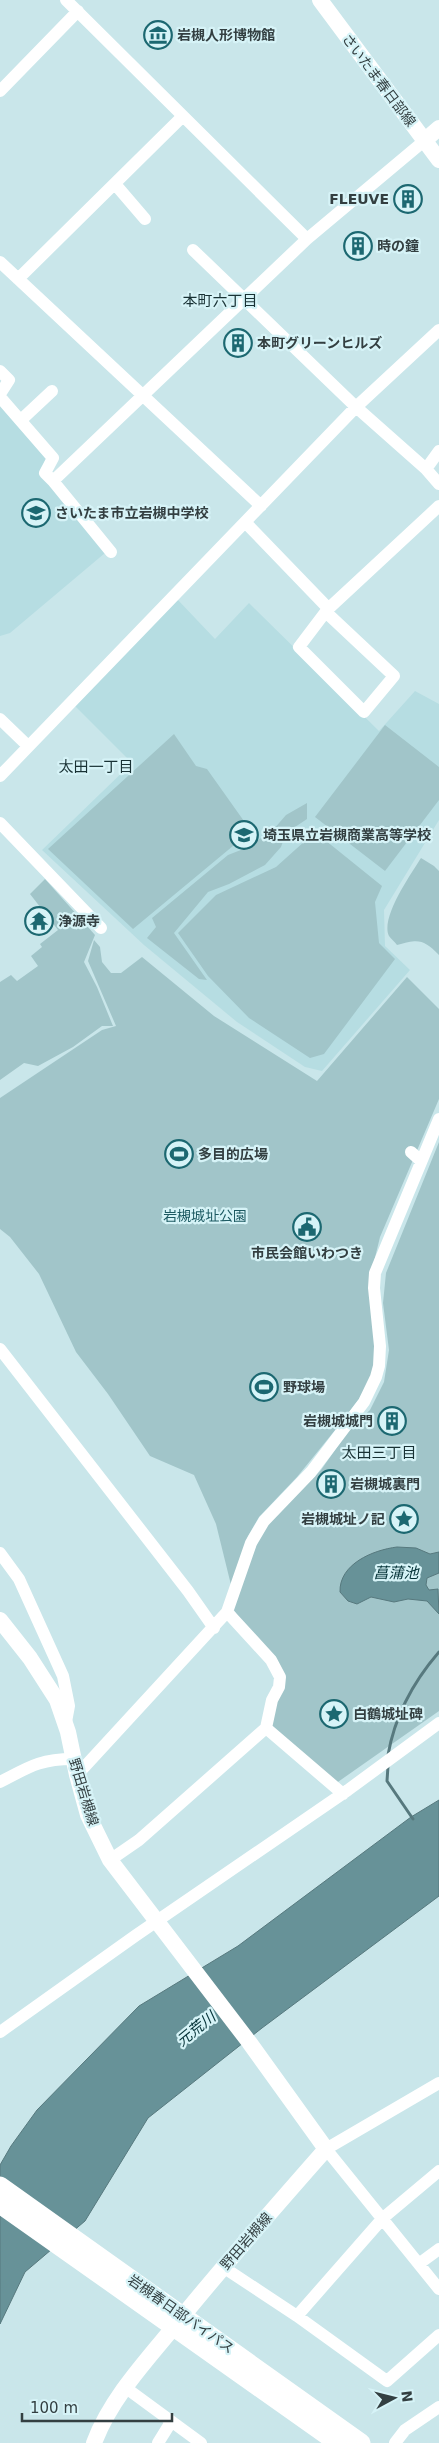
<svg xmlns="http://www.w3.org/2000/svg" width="439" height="2443" viewBox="0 0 439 2443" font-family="'DejaVu Sans','Noto Sans JP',sans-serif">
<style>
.built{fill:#b6dde2}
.green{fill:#a1c5c9}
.water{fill:#679298;stroke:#57797e}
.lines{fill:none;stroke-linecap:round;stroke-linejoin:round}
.stream{stroke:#57797e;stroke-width:3}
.minor{stroke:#fff;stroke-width:12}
.major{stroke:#fff;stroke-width:16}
.highway{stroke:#fff;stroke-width:19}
.labels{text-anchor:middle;stroke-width:4.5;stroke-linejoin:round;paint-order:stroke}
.poi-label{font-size:14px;font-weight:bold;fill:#333f41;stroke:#d6f3f7;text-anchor:start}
.street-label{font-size:14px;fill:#333f41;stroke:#d6f3f7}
.park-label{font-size:14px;fill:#1d5a62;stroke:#d6f3f7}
.neighbourhood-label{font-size:15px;fill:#193235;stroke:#d6f3f7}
.water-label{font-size:15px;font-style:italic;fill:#023035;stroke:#d6f3f7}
</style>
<rect width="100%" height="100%" fill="#c9e6ea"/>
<!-- built -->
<path class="built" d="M0 402 47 456 40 473 105 553 10 633 0 636Z
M177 599 215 639 249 603 379 731 415 691 439 704V820L384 910 385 946 410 970 322 1071 305 1067 237 1022 144 945 42 850 132 763 75 706Z"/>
<!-- green -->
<path class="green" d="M385 725 439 767V800L385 871 315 817Z
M174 734 196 766 207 769 251 831 133 929 48 849Z
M307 803V819L286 833 281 847 265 865 229 884 208 892 174 933 207 980 199 979 147 938 156 927 152 918 228 855 246 848 273 830 286 815Z
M315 832 382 886 375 902 379 943 395 959 324 1054 310 1058 249 1018 208 976 178 933 216 895 276 867Z
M421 858 434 866 439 871V955C423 939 419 939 397 945 395 942 391 939 389 936 380 918 411 874 421 858Z
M45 879 95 935 84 962 97 987 113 1026H102L73 1047 38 1066 24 1063 0 1080V982L11 975 17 981 38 966 31 956 42 947 40 944 58 930 30 894Z
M94 940 100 947 102 962 111 973H121L142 957 214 1016 317 1081 407 977 439 1009V1099L380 1237 371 1274 376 1353 373 1374 359 1399 336 1429 297 1477 259 1517 248 1536 231 1585 216 1524 194 1475 150 1456 108 1394 76 1352 39 1274 10 1237 0 1229V1098L102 1030 116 1026 88 961Z
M439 1142V1711L335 1784 269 1728 282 1686 232 1607 258 1541 270 1521 321 1470 349 1430 370 1410 384 1382 389 1350 383 1303 386 1273Z"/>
<!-- water -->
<path class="water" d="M397 1547 416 1548 430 1554 439 1552V1573L427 1578 426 1585 429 1590 438 1589 439 1614 427 1601 408 1599 394 1602 371 1597 357 1604 348 1601 340 1592C339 1564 373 1550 397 1547Z
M439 1800V1896L262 2028 148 2118 85 2221 25 2272 0 2324V2165L11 2146 37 2110 139 2006 238 1946 411 1817Z"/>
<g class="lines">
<!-- stream -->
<path class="stream" d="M388 1755C395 1715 413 1682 439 1652
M388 1766 387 1781 413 1819"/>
<!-- minor -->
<path class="minor" d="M66 0 307 239
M0 91 78 11
M115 184 145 219
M193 250 356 407 426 469 439 484
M0 262 261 506
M18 279 183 116
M0 371 9 380 0 394
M0 397 53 458 45 473 53 481
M21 420 52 391
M426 469 439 451
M245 522 326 606 329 615 394 676 364 712 299 647 327 610 439 506
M111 552 53 481 307 239 424 141
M0 719 28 746
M0 776 356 407 439 330
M0 823 101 928
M411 1152 421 1161
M0 1349 188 1591 214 1628
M0 1553 19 1579 63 1676 69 1706 66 1722
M266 1728 343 1794
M77 1775 227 1612 251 1543 264 1521 311 1472 364 1402 376 1377 379 1366 380 1346 374 1288 375 1273 439 1119
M0 1782C29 1767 40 1759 73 1759
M110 1860 139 1840 266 1728 272 1700 279 1687 280 1677 271 1660 227 1612
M0 2032 135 1936 348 1790 439 1723
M439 2083 326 2149 439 2289
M420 2263 439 2249
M223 2267 297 2316 387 2381 439 2335
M297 2316 383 2218 439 2171
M126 2388 201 2443
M158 2443 171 2422
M395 2443 405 2430 439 2407"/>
<!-- major -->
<path class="major" d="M320 0 439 160
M424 141 439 128
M0 1620 30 1658 57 1700 68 1732 77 1775 88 1815 110 1860 249 2042 326 2149C274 2208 222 2267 173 2328 144 2363 110 2400 94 2443"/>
<!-- highway -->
<path class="highway" d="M0 2186 361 2443
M0 2204 338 2443"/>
</g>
<!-- icons -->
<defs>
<symbol id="museum-ring" viewBox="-11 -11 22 22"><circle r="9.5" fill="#d6f3f7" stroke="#1c6871" stroke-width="1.5"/><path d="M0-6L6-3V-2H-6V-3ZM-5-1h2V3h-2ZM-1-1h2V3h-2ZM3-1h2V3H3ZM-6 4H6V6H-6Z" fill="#1c6871"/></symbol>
<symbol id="building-ring" viewBox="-11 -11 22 22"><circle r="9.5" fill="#d6f3f7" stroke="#1c6871" stroke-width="1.5"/><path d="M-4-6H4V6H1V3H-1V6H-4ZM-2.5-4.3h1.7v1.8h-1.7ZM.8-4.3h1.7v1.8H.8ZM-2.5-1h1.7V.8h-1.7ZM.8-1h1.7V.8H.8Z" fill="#1c6871"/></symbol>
<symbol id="school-ring" viewBox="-11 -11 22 22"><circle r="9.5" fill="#d6f3f7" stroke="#1c6871" stroke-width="1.5"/><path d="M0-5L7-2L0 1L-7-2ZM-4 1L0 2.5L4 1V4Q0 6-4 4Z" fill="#1c6871"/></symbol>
<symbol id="temple-ring" viewBox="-11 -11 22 22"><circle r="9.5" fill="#d6f3f7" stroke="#1c6871" stroke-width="1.5"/><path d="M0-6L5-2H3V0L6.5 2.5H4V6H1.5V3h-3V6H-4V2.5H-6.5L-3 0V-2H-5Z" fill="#1c6871"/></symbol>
<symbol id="stadium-ring" viewBox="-11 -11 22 22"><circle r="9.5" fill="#d6f3f7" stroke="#1c6871" stroke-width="1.5"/><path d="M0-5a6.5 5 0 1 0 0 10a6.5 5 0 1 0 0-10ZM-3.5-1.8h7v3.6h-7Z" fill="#1c6871"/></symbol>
<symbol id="civic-ring" viewBox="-11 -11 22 22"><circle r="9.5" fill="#d6f3f7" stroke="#1c6871" stroke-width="1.5"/><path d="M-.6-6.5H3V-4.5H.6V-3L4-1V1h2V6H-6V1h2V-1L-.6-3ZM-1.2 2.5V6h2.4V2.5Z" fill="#1c6871"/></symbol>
<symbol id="sight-ring" viewBox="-11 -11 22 22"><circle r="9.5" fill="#d6f3f7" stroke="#1c6871" stroke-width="1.5"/><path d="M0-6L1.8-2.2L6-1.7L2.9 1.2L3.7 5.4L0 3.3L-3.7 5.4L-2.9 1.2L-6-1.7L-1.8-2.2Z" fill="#1c6871"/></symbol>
</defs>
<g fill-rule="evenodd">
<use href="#museum-ring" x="142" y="19" width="32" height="32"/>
<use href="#building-ring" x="392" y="183" width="32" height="32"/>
<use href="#building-ring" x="342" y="230" width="32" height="32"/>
<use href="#building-ring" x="222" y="327" width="32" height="32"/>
<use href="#school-ring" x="20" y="497" width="32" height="32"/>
<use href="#school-ring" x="228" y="819" width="32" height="32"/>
<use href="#temple-ring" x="23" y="905" width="32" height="32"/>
<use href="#stadium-ring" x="163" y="1138" width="32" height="32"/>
<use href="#civic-ring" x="291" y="1211" width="32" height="32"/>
<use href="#stadium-ring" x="248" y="1371" width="32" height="32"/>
<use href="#building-ring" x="376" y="1405" width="32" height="32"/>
<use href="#building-ring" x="315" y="1468" width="32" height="32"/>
<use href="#sight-ring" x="388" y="1503" width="32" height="32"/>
<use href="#sight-ring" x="318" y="1698" width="32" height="32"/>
</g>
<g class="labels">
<!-- poi labels -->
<g class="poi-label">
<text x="177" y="40">岩槻人形博物館</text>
<text x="389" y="204" text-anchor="end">FLEUVE</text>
<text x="377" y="251">時の鐘</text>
<text x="257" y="348">本町グリーンヒルズ</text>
<text x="55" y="518">さいたま市立岩槻中学校</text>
<text x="263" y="840">埼玉県立岩槻商業高等学校</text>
<text x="58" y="926">浄源寺</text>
<text x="198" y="1159">多目的広場</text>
<text x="307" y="1258" text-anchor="middle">市民会館いわつき</text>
<text x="283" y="1392">野球場</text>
<text x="373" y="1426" text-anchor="end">岩槻城城門</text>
<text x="350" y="1489">岩槻城裏門</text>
<text x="385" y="1524" text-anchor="end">岩槻城址ノ記</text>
<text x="353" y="1719">白鶴城址碑</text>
</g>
<!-- street labels -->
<g class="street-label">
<text transform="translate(379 80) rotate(53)" y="5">さいたま春日部線</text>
<text transform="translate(84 1792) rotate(73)" y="5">野田岩槻線</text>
<text transform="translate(246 2241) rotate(-49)" y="5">野田岩槻線</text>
<text transform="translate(181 2314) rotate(35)" y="5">岩槻春日部バイパス</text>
</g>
<!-- park labels -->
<g class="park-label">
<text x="205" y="1221">岩槻城址公園</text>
</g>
<!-- neighbourhood labels -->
<g class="neighbourhood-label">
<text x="220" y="306">本町六丁目</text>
<text x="96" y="772">太田一丁目</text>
<text x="379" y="1458">太田三丁目</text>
</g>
<!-- water labels -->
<g class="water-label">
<text x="396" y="1578">菖蒲池</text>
<text transform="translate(196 2029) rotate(-39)" y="5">元荒川</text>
</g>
</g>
<!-- north arrow -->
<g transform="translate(394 2398) rotate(83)" stroke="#d6f3f7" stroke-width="4" paint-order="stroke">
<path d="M0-4L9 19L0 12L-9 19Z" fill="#333f41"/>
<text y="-8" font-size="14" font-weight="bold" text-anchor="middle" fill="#333f41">N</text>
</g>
<!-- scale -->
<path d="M22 2413v8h150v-8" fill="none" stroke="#333f41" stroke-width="2.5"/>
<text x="30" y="2413" font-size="15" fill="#333f41" stroke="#d6f3f7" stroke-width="4" paint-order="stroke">100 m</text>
</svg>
